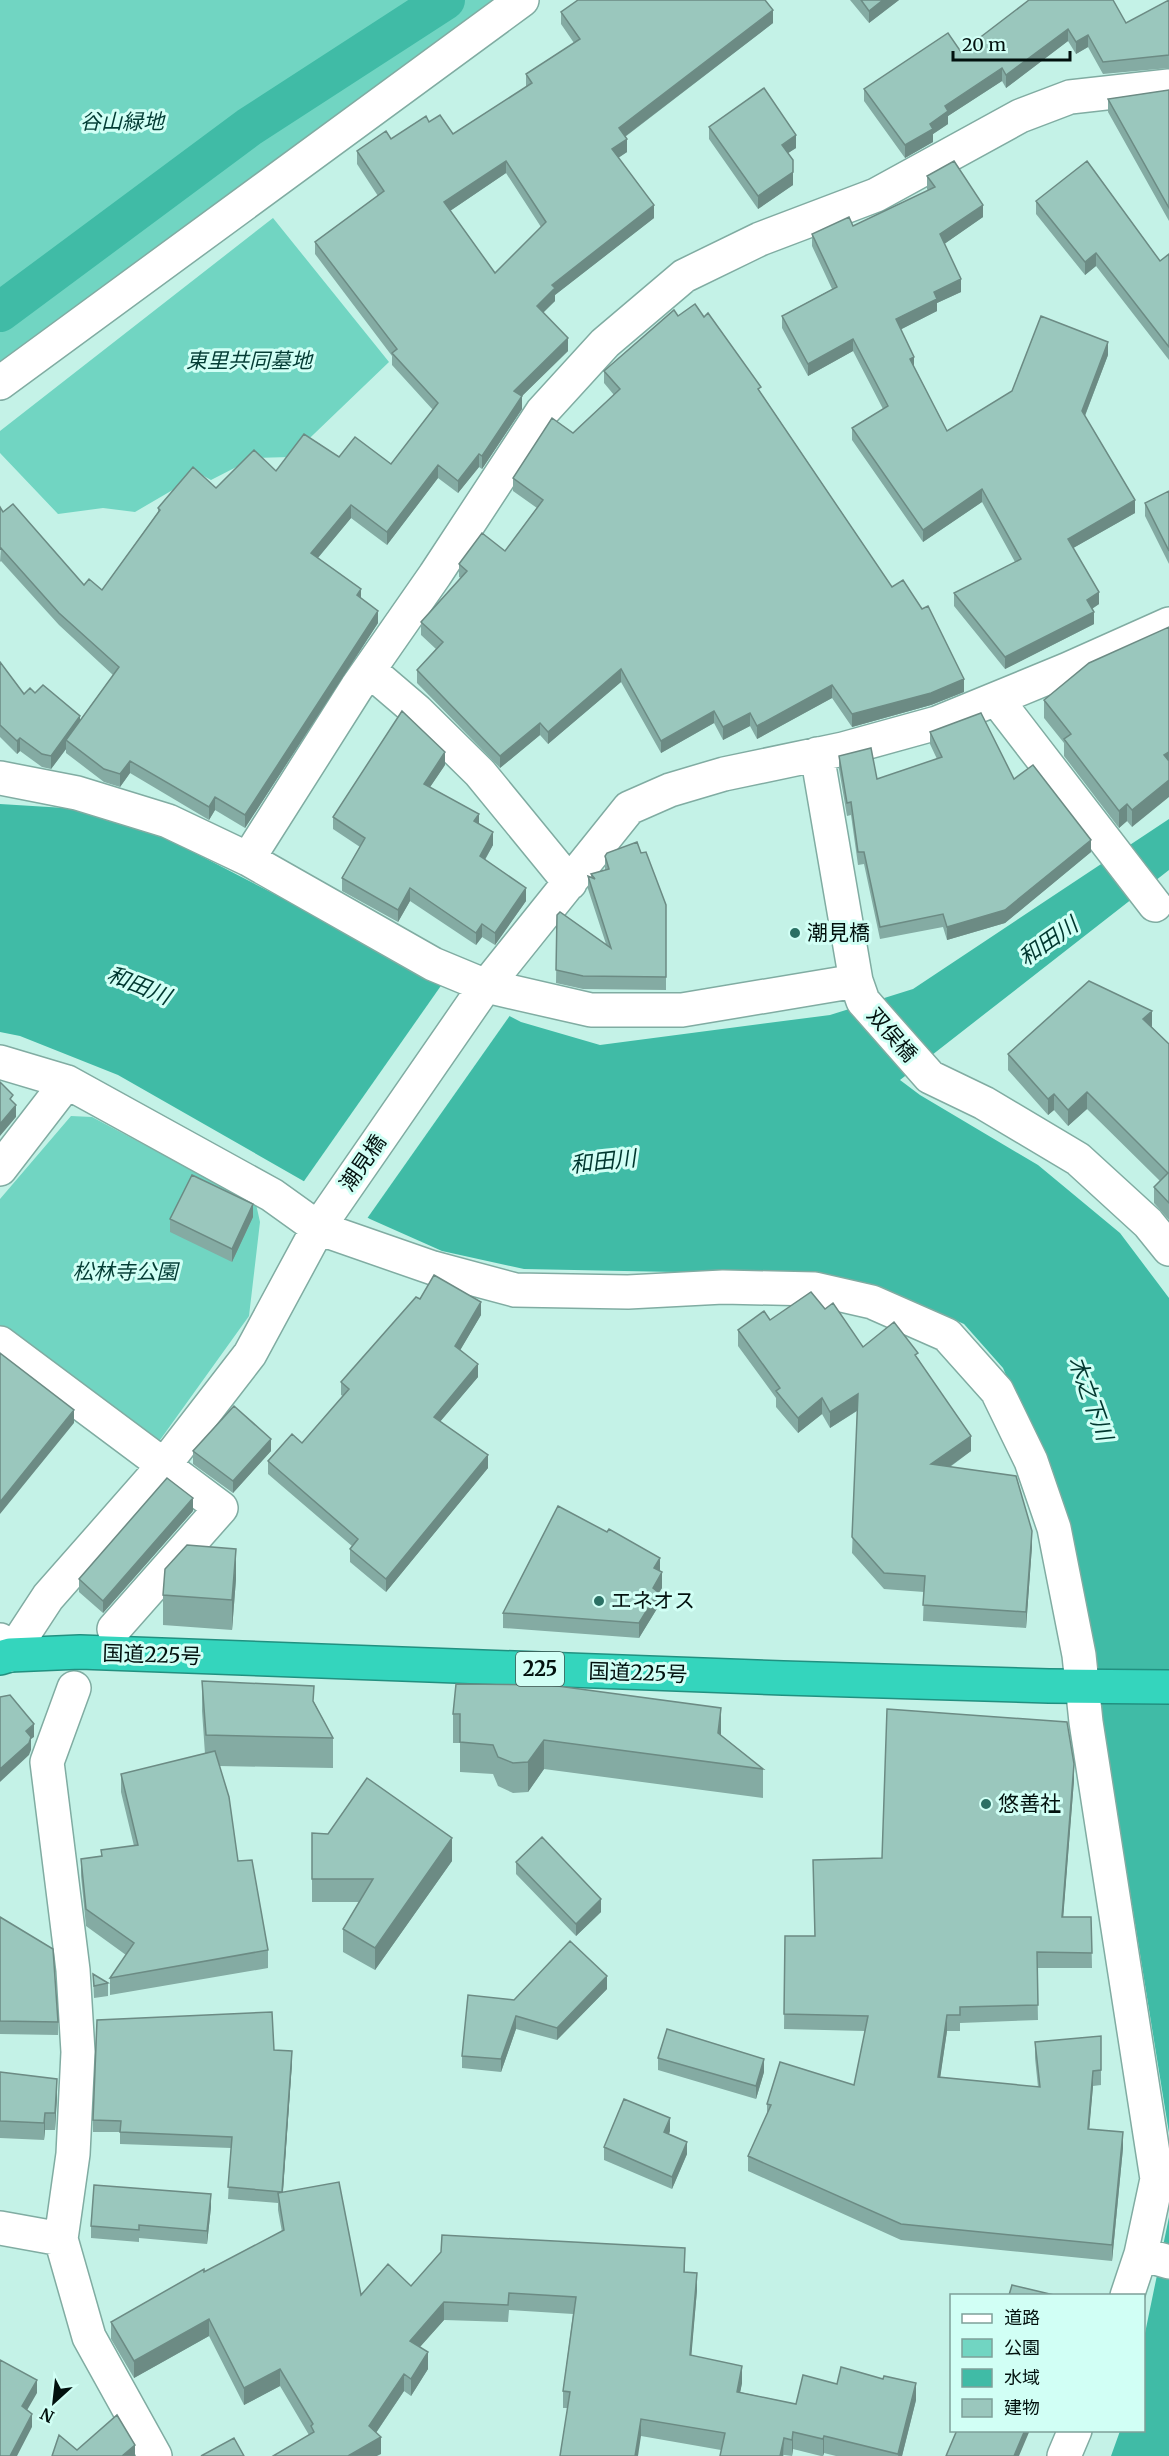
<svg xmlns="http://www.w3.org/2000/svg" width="1169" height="2456" viewBox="0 0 1169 2456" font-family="Merriweather,'Noto Sans JP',serif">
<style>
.green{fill:#71d5c2}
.water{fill:#40bba6}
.pier{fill:#c4f2e7}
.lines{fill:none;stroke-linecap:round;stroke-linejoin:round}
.canal{stroke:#40bba6;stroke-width:40}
.minor-casing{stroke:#80aca2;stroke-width:36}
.highway-casing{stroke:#229080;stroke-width:36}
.minor{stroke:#fff;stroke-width:33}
.highway{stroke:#34d5bd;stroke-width:33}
.wall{fill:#84aba3;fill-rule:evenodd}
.shaded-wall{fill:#6c8b84}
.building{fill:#9ac7bd;stroke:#6c8b84;stroke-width:1.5;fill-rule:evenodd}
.poi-dot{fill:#2b7064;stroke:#d1fff5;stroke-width:2}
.labels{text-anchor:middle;stroke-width:6;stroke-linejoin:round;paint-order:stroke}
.shield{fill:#d1fff5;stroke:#405853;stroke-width:1.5}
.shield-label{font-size:20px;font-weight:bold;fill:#02110e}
.park-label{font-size:21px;font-style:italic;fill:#033c34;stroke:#d1fff5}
.poi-label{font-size:21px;fill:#02110e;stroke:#d1fff5;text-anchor:start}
.street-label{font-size:21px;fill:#02110e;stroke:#d1fff5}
.water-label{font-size:22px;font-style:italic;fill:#00372f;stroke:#d1fff5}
</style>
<rect width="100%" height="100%" fill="#c4f2e7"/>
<!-- green -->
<path class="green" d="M0 0H497L0 364Z
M273 218 389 362 290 457 254 458 211 480 200 474 135 512 103 508 58 514 0 453V431Z
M71 1116 92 1117 256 1204 260 1222 249 1316 155 1447 0 1329V1199Z"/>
<!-- water -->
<path class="water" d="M0 804 114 811 521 1022 600 1045 830 1015 913 989 1169 819V870L900 1080 920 1095 1038 1165 1120 1233 1169 1298V2133L1071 1528 1003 1368 964 1324 891 1292 824 1275 524 1269 442 1251 370 1219 118 1075 20 1036 0 1032Z
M1169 2217V2456H1111L1120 2431 1144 2430V2338Z"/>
<!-- pier -->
<path class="pier" d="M445 980 511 1014 366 1220 302 1184Z"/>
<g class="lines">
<!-- canal -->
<path class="canal" d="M0 312 249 127 445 0"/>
<defs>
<path id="minor" d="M0 383 522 0
M369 670 417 711 480 773 570 883
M997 700 1155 905
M817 754 856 981 863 1001 930 1077 984 1103 1078 1159 1148 1223 1169 1249
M0 778 77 793 168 821 248 859 433 964 486 986 591 1010H682L856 981
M248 859 357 687 435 575 542 412 605 343 684 276 760 239 876 195 1020 116 1070 97 1169 86
M0 1062 67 1082 272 1195 318 1228 433 1268 515 1290 628 1292 723 1287 815 1289 872 1302 947 1335 997 1391 1031 1461 1054 1528 1079 1655 1086 1722 1157 2179 1141 2254 1127 2296
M0 1169 67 1082
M0 1343 221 1508 114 1629
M0 1640 10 1655 48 1597 165 1464 250 1354 318 1228 479 995 629 808 670 790 724 774 843 749 937 723 1066 670 1169 624
M74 1688 47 1762 73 1970 78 2052 73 2154 61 2239 89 2337 155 2456
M0 2228 61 2239
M1141 2254 1169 2262
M1064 2456 1075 2430"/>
<path id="highway" d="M0 1658 10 1655 80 1652 783 1678 1049 1686 1169 1687"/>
</defs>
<!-- minor casing -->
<use href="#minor" class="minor-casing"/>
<!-- highway casing -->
<use href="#highway" class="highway-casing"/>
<!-- minor -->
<use href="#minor" class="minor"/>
<!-- highway -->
<use href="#highway" class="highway"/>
</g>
<!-- wall -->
<path class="wall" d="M850 0H899L869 23Z
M1029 0 1126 23 1169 0V68L1103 74 1088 47 1076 54 1068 41 1006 88 1002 81 948 116V124L933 134V142L905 158 864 101V89L961 52Z
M561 12 773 23 625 137 627 152 618 158 654 218 555 295V301L543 312 568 351 522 396V409L482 469 479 467 458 493 438 478 387 545 351 518 318 558 361 598 378 623 245 828 215 810 209 820 130 773 120 787 104 782 66 753V749L51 769 42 767 20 751 17 754 0 737V662L24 694 35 693 80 720 113 675 59 625 1 561 0 562 3 512 84 585 102 590 158 512V508L216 488 276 471 339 457 391 464 433 410 392 365V356L315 254V242L378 196 357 164V151L391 139 429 122 453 134 526 87V74L574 43 561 24ZM506 173 541 227 495 273 450 211Z
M1169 90V221L1108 112V99Z
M709 127 796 148 788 153 793 185 758 209 709 139Z
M927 176 983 217 944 244 961 292 937 303V311L901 329 914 367 947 431 1108 355 1085 416 1135 513 1073 548 1099 604 1092 609 1094 624 1005 669 954 606V593L1015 562 982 502 923 542 852 440V428L883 409 853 351 808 376 782 328V316L832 289 812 246V234L853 226 928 191 927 189Z
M1036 201 1160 261 1169 254V360L1096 266 1085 275 1036 214Z
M678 316 761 393 892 587 964 692 931 705 852 727 832 698 757 739 750 726 723 740 714 723 661 753 621 682 548 744 540 735 500 768 417 683V670L436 649 421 635V622L461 578 459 577V564L505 551 537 508 513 491V478L573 433 614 395 604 383V371Z
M1169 491V564L1145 516V503Z
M1169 627 1132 827 1127 821 1119 828 1064 756V743L1044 718V700Z
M930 732 1014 779 1091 852 1005 923 947 940 943 927 880 939 864 864 858 865 851 815 847 816 839 769V756L877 779 937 759 930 744Z
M445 765 430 787 479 824 493 845 485 860 526 901 495 945 482 937 476 945 410 901 398 922 342 891V878L360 847 333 829V817Z
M641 853 666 905V990L583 989 556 983 557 915 606 944 588 889V876L591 877V874L605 870V856Z
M1152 1027 1169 1044V1220L1154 1203V1187L1160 1181 1087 1109 1068 1126 1054 1110 1048 1115 1008 1070V1054Z
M253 1217 232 1262 170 1232V1219Z
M420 1299 481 1315 460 1350 478 1377 440 1421 488 1468 386 1592 350 1562V1549L352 1546 268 1474V1461L302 1443 343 1396 341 1395V1382Z
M825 1309 863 1347 918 1358 971 1451 950 1467 1032 1546 1026 1628 923 1621 924 1592 884 1589 852 1553 857 1411 830 1428 822 1414 798 1433 776 1407V1398L738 1346V1330L770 1320Z
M193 1451H271L233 1493 193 1464Z
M193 1511 103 1613 79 1592V1579Z
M660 1571 662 1588 658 1594V1607L639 1638 503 1628V1613Z
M236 1579 232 1630 163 1625V1595Z
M202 1681 314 1702 333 1738V1768L219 1766 238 1861 268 1950V1968L110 1995V1978L126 1955 86 1926 81 1876V1859L101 1856V1850L134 1846 121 1792V1774L205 1754 202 1711Z
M453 1714 721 1735 763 1769V1798L544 1769 528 1792 513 1793 498 1786 493 1774 460 1772V1743H453Z
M1074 1780 1063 1917H1091L1092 1968H1037L1038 2020 960 2023V2031H947L940 2077 1038 2087 1035 2058V2042L1101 2036V2085L1093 2086 1089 2129 1123 2148 1112 2261 901 2240 748 2171V2156L767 2114V2104L854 2085 865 2031 784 2029 785 1936H815L813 1860 882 1858Z
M312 1833 452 1861 375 1970 343 1952V1929L359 1902H312Z
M516 1862 601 1912 576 1936 516 1874Z
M0 1917 58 2022V2035L0 2034Z
M93 1974 108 1983V1996L94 1998Z
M607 1989 557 2040 516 2029 501 2072 462 2068V2056L514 2000Z
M274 2050 292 2063 283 2192 361 2295 411 2286 685 2265V2272L697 2290 691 2355 742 2383 740 2392 796 2404 837 2384 916 2400 902 2456H836L824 2453 823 2456H821L793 2449 792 2456 784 2455 783 2456H720L721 2450 641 2436 567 2408H563V2391L573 2314 509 2310 508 2322 444 2320 420 2347 428 2369 411 2396 404 2391 376 2433 381 2454 309 2435 280 2386 244 2405 209 2336 134 2378 111 2339V2322L282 2232 278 2210V2203L228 2199 231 2148 120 2144V2132H93V2120Z
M658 2058 764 2072 756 2099 658 2070Z
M0 2072 57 2096 55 2130H45L44 2140 0 2138Z
M670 2131 669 2134 687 2154 672 2189 604 2160V2147Z
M211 2207 207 2244 139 2238V2242L91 2238V2226Z"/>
<!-- shaded-wall -->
<path class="shaded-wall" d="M883 0H899L869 23V11Z
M773 10V23L619 141V128Z
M1068 29V41L1006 88V75Z
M1088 35V47L1076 54V42Z
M1002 68V81L948 116V124L933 134V142L905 158V145L930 124 945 106Z
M796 135V148L782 157V145Z
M627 139V152L612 162V149Z
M506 161V173L444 215V202Z
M793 172V185L758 209V196Z
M654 205V218L555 295V301L537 319V306L552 285Z
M983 205V217L940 247V234Z
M1096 253V266L1085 275V262Z
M961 279V292L937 303V311L896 332V319L934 292Z
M568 338V351L522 396V409L482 469V456L514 391Z
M853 339V351L808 376V364Z
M1108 342V355L1082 423V411Z
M914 357V369L910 359Z
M479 454V467L458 493V481Z
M438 465V478L387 545V532Z
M982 489V502L923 542V530Z
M1135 500V513L1068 551V539Z
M351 505V518L311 566V553Z
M361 589V601L357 595Z
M1099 592V604L1087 612V600Z
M378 611V623L245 828V815Z
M1094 612V624L1005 669V657Z
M621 669V682L548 744V732Z
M964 679V692L931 705 852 727V714Z
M832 685V698L757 739V726Z
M714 711V723L661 753V741Z
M750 713V726L723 740V727Z
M80 716V729L66 740V749L51 769V756Z
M540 723V735L500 768V756Z
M20 738V751L17 754V741Z
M445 752V765L424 796V784Z
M1169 752V769L1164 755Z
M130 761V773L120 787V774Z
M1169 780V797L1132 827V810Z
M215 797V810L209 820V807Z
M1127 804V821L1119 828V811Z
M479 814V827L474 821Z
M493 832V845L480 868V856Z
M1091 840V852L1005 923 947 940V927Z
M410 888V901L398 922V910Z
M526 888V901L495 945V933Z
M482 924V937L476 945V933Z
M1152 1011V1028L1143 1019Z
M1087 1092V1109L1068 1126V1110Z
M1054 1094V1110L1048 1115V1099Z
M16 1105V1117L0 1136V1124Z
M253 1204V1217L232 1262V1249Z
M481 1302V1315L455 1359V1346Z
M478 1364V1377L434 1429V1417Z
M858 1394V1410L830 1428V1412Z
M822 1398V1414L798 1433V1418Z
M74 1410V1423L0 1514V1502Z
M971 1436V1451L931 1480V1464Z
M271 1439V1451L233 1493V1481Z
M488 1455V1468L386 1592V1579Z
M193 1498V1511L103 1613V1601Z
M1032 1531V1546L1026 1628V1612Z
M236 1549V1579L232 1630V1600Z
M660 1558V1573L654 1568Z
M662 1572V1588L658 1594V1607L639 1638V1623L653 1588Z
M721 1708V1738L718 1733Z
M34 1724V1737L31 1739V1750L29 1755 0 1782V1769L26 1731Z
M544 1740V1769L528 1792V1762Z
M1074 1764V1780L1062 1933V1917Z
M452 1838V1861L375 1970V1948Z
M601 1899V1912L576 1936V1924Z
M607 1976V1989L557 2040V2028Z
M947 2015V2031L938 2093V2077Z
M516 2016V2029L501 2072V2059Z
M292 2051V2063L282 2204V2192Z
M764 2059V2072L756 2099V2086Z
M1093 2071V2086L1088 2144V2129Z
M57 2079V2096L55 2130V2113Z
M45 2113V2130L44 2140V2123Z
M670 2118V2131L664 2144V2132Z
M1123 2132V2148L1112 2261V2245Z
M687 2142V2154L672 2189V2177Z
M211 2194V2207L207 2244V2231Z
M697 2273V2290L690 2372V2355Z
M444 2302V2320L410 2358V2341Z
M209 2319V2336L134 2378V2361Z
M428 2352V2369L411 2396V2379Z
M742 2366V2383L737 2409V2392Z
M280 2369V2386L244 2405V2388Z
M404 2374V2391L369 2443V2426Z
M37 2380V2393L22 2419V2406Z
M916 2383V2400L902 2456H898Z
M32 2414V2427L17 2456H10Z
M641 2419V2436L638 2456H635Z
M1025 2430H1030L1019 2456H1014Z
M793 2432V2449L792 2456V2440Z
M824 2436V2453L823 2456V2439Z
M381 2437V2454L377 2456H348Z
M784 2438 783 2456H780Z
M135 2445V2456H122Z"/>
<!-- building -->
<path class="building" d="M578 0H765L773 10 619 128 627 139 612 149 654 205 552 285 555 288 537 306 568 338 514 391 522 396 482 456 479 454 458 481 438 465 387 532 351 505 311 553 361 589 357 595 378 611 245 815 215 797 209 807 130 761 120 774 104 769 66 740 119 667 59 613 1 548 0 549V507L3 512 13 504 84 585 89 579 102 590 160 510 158 508 193 467 216 488 254 450 276 471 304 434 339 457 355 437 391 464 438 403 392 353 397 349 315 242 384 191 357 151 386 131 391 139 426 116 429 122 440 115 453 134 532 83 526 74 580 39 561 12ZM506 161 546 222 495 273 444 202Z
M861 0H883L869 11Z
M1029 0H1113L1126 23 1169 0V55L1103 62 1088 35 1076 42 1068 29 1006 75 1002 68 945 106 948 111 930 124 933 129 905 145 864 89 948 33 961 52Z
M764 88 796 135 782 145 793 160V172L758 196 709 127Z
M1169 90V208L1108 99Z
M954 161 983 205 940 234 961 279 934 292 937 299 896 319 914 357 910 359 947 431 1012 391 1041 316 1108 342 1082 411 1135 500 1068 539 1099 592 1087 600 1094 612 1005 657 954 593 1021 559 982 489 923 530 852 428 888 406 853 339 808 364 782 316 837 287 812 234 849 217 853 226 935 187 927 176Z
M1087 161 1160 261 1169 254V347L1096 253 1085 262 1036 201Z
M695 304 704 317 708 313 761 387 758 389 892 587 903 580 922 609 928 606 964 679 931 693 852 714 832 685 757 726 750 713 723 727 714 711 661 741 621 669 548 732 540 723 500 756 417 670 443 642 421 622 467 571 459 564 482 533 505 551 543 500 513 478 552 418 573 433 620 389 604 371 674 310 678 316Z
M1169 491V551L1145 503Z
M1169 627V752L1164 755 1169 761V780L1132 810 1127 804 1119 811 1064 739 1071 734 1044 700 1089 663Z
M0 662 24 694 30 688 35 693 43 685 80 716 51 756 42 754 20 738 17 741 0 725Z
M402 711 445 752 424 784 479 814 474 821 493 832 480 856 526 888 495 933 482 924 476 933 410 888 398 910 342 878 365 838 333 817Z
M981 713 1014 779 1033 765 1091 840 1005 910 947 927 943 914 880 927 864 852H858L851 802 847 803 839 756 871 748 877 779 942 757 930 732Z
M637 842 641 853 646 852 666 905V977L583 976 556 970 557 915 560 912 611 948 588 876 595 879 591 874 609 869 605 856 607 853Z
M1089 981 1152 1011 1143 1019 1169 1044V1203L1154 1187 1168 1173 1087 1092 1068 1110 1054 1094 1048 1099 1008 1054Z
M0 1082 13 1095 10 1099 16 1105 0 1124Z
M192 1175 253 1204 232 1249 170 1219Z
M434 1275 481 1302 455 1346 478 1364 434 1417 488 1455 386 1579 350 1549 358 1539 268 1461 292 1434 302 1443 349 1389 341 1382 416 1297 420 1299Z
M811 1292 825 1309 833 1303 863 1347 894 1322 918 1353 915 1355 971 1436 931 1464 1016 1476 1032 1531 1026 1612 923 1605 925 1576 884 1573 852 1537 858 1394 830 1412 822 1398 798 1418 776 1391 780 1388 738 1330 764 1311 770 1320Z
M0 1353 74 1410 0 1502Z
M234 1406 271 1439 233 1481 193 1451Z
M167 1478 193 1498 103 1601 79 1579Z
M558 1506 607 1532 609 1529 660 1558 654 1568 662 1572 653 1588 658 1592 639 1623 503 1613Z
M187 1545 236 1549 232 1600 163 1595 165 1569Z
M202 1681 314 1686 313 1701 333 1738 206 1735Z
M456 1684 550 1685 721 1708 718 1733 763 1769 544 1740 528 1762 513 1763 498 1757 493 1745 460 1742V1714H453Z
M10 1695 34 1724 26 1731 31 1737 29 1743 0 1769V1697Z
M887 1709 1067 1722 1074 1764 1062 1917H1091L1092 1953 1037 1952 1038 2005 960 2007V2015H947L938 2077 1040 2087 1035 2042 1101 2036V2070L1093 2071 1088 2129 1123 2132 1112 2245 901 2224 748 2156 771 2105 767 2104 780 2062 854 2085 868 2016 784 2014 785 1936H815L813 1860 882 1858Z
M215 1751 229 1797 238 1861 252 1860 268 1950 110 1978 134 1943 86 1909 81 1859 102 1856 101 1850 138 1845 121 1774Z
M367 1778 452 1838 375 1948 343 1929 373 1879H312V1833L328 1834Z
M542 1837 601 1899 576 1924 516 1862Z
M0 1917 53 1949 58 2022 0 2021Z
M570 1941 607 1976 557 2028 516 2016 501 2059 462 2056 468 1995 514 2000Z
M93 1974 108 1983 94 1986Z
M272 2012 274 2050 292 2051 282 2192 228 2187 232 2137 120 2132 121 2121 93 2120 97 2020Z
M667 2029 764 2059 756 2086 658 2058Z
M0 2072 57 2079 55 2113H45L44 2123 0 2121Z
M624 2099 670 2118 664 2132 687 2142 672 2177 604 2147Z
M339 2182 361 2295 388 2264 411 2286 441 2252 442 2235 685 2248 684 2272 697 2273 690 2355 742 2366 737 2392 796 2404 803 2375 837 2384 841 2367 883 2379 884 2376 916 2383 898 2454 824 2436 823 2439 793 2432 792 2440 784 2438 780 2456H720L725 2433 641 2419 635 2456H560L570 2392 563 2391 576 2297 509 2293 508 2305 444 2302 410 2341 428 2352 411 2379 404 2374 369 2426 381 2437 348 2456H273L314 2432 311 2426 313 2424 280 2369 244 2388 209 2319 134 2361 111 2322 204 2269V2272L284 2230 278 2193Z
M94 2185 211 2194 207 2231 139 2225V2230L91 2226Z
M1012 2285 1054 2295H1009Z
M0 2360 37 2380 22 2406 32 2414 10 2456H0Z
M117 2415 135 2445 122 2456H52L59 2435 77 2450Z
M957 2430H1025L1014 2456H946Z
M234 2438 244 2456H201Z"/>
<!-- markers -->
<g class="poi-dot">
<circle cx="795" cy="933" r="6"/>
<circle cx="599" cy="1601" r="6"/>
<circle cx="986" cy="1804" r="6"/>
</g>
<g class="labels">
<!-- shield labels -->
<rect class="shield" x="516" y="1652" width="48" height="34" rx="4.5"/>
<g class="shield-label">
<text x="540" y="1676">225</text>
</g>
<!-- park labels -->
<g class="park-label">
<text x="122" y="129">谷山緑地</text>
<text x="249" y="368">東里共同墓地</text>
<text x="125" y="1279">松林寺公園</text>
</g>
<!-- poi labels -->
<g class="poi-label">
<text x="807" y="940">潮見橋</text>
<text x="611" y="1608">エネオス</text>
<text x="998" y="1811">悠善社</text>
</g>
<!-- street labels -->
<g class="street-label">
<text transform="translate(892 1035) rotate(49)" y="7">双俣橋</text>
<text transform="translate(363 1163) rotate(-55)" y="7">潮見橋</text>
<text transform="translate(152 1655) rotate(2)" y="7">国道225号</text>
<text transform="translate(638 1673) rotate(2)" y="7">国道225号</text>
</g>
<!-- water labels -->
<g class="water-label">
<text transform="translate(1048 941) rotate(-35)" y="8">和田川</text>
<text transform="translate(139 985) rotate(22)" y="8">和田川</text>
<text transform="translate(603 1161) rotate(-6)" y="8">和田川</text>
<text transform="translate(1091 1398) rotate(70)" y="8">木之下川</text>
</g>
</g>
<!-- legend -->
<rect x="950" y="2294" width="195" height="138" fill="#d1fff5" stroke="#7ea099" stroke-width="1.5"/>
<rect x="962" y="2314" width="30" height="9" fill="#ffffff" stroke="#7ea099" stroke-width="1.5"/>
<text x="1004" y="2324" font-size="18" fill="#02110e">道路</text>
<rect x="962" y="2339" width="30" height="18" fill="#71d5c2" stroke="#7ea099" stroke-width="1.5"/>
<text x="1004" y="2354" font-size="18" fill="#02110e">公園</text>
<rect x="962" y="2369" width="30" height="18" fill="#40bba6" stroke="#7ea099" stroke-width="1.5"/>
<text x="1004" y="2384" font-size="18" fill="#02110e">水域</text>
<rect x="962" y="2399" width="30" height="18" fill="#9ac7bd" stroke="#7ea099" stroke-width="1.5"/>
<text x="1004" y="2414" font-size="18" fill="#02110e">建物</text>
<!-- north arrow -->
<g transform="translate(54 2402) rotate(207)" stroke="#d1fff5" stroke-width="4.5" paint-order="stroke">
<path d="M0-4.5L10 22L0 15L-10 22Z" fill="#02110e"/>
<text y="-9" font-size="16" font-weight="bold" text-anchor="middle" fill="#02110e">N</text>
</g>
<!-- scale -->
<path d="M953 51v9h117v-9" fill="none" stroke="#02110e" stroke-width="3"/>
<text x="962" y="51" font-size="18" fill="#02110e" stroke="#d1fff5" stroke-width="4.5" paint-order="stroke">20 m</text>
</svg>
